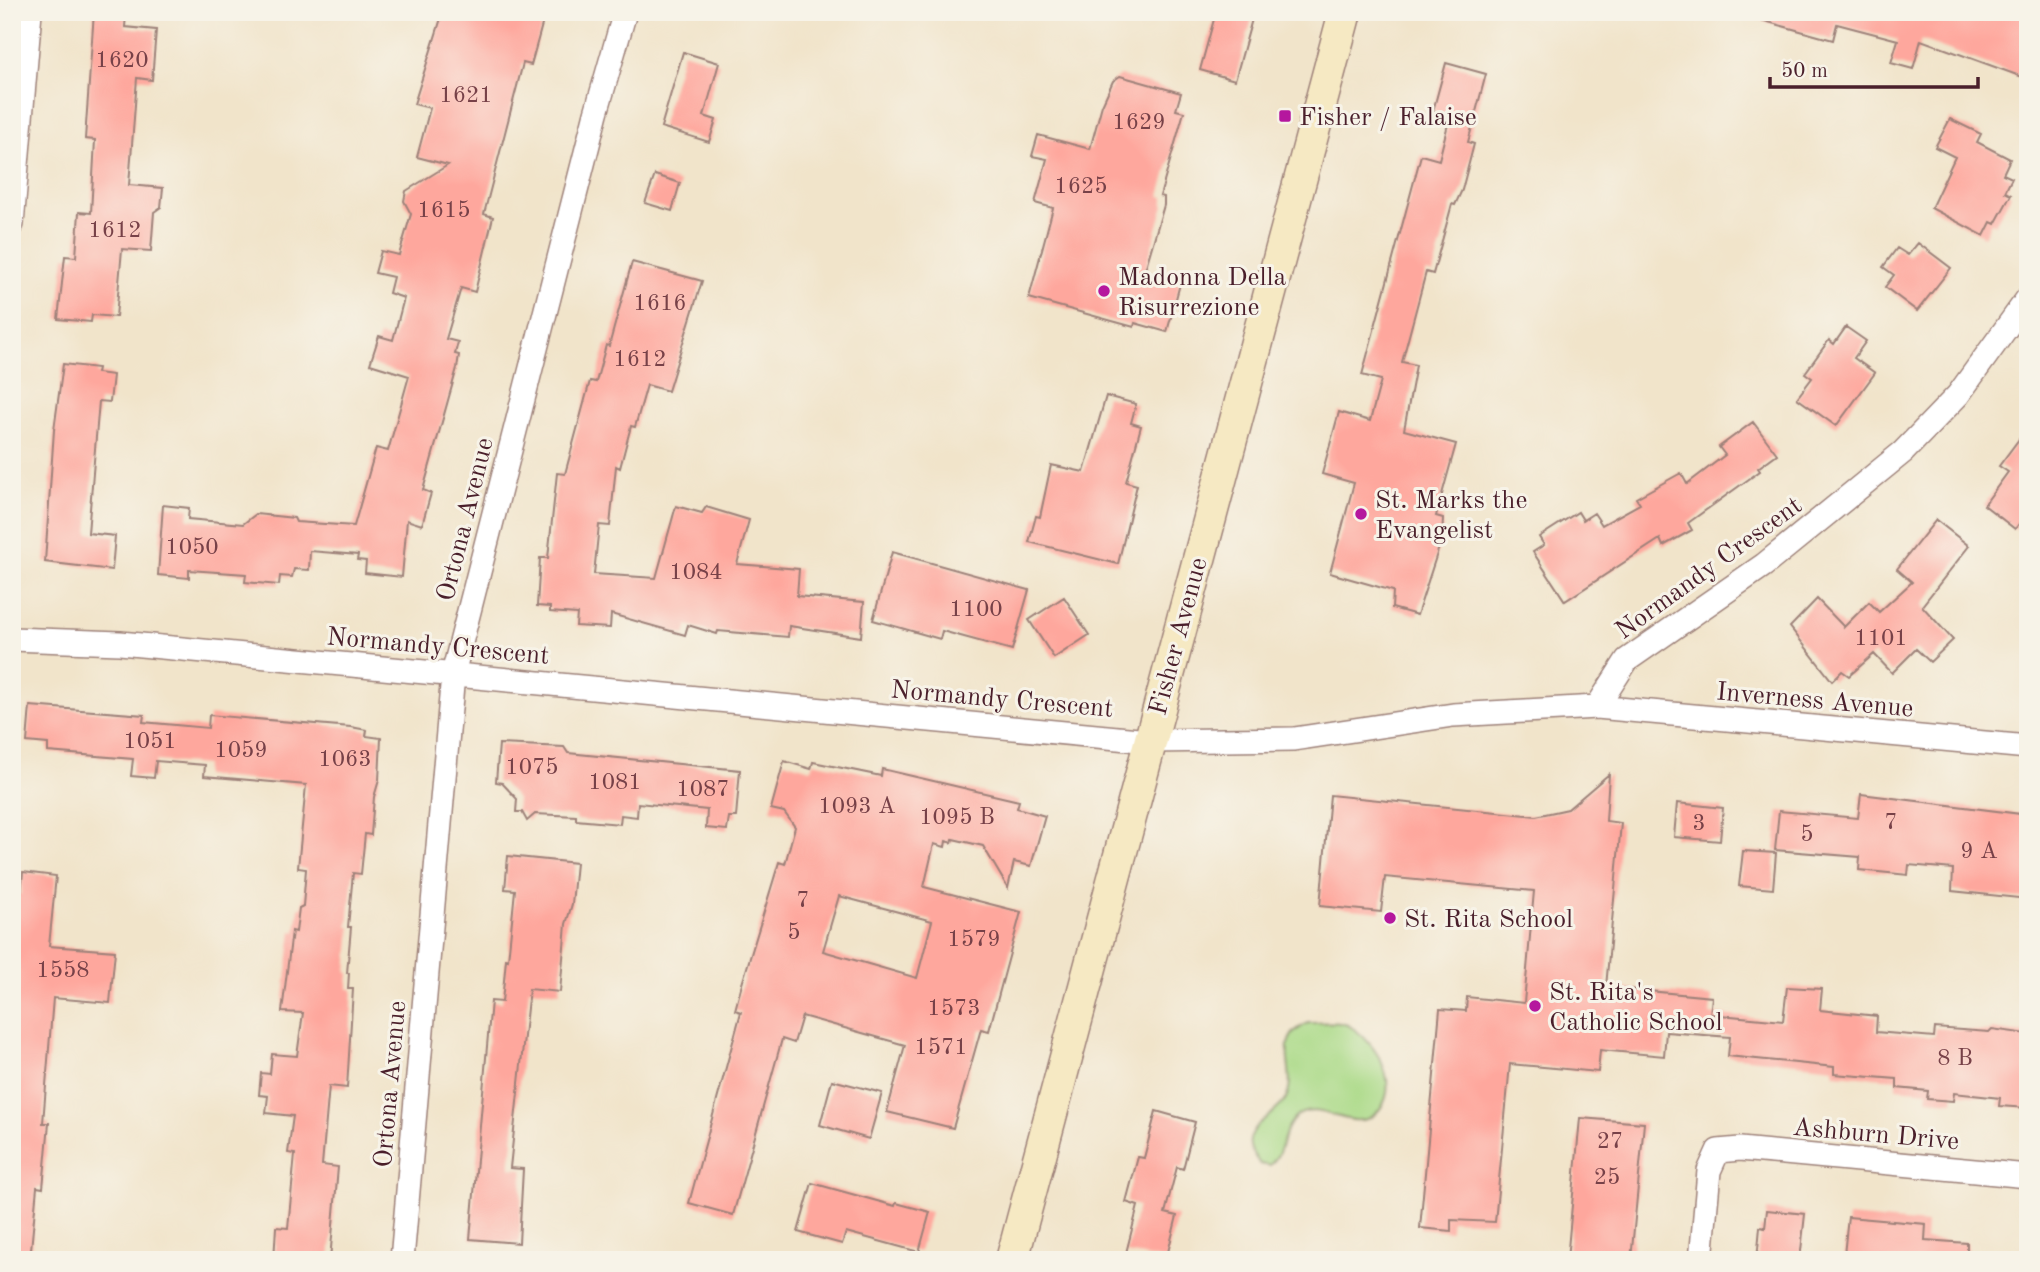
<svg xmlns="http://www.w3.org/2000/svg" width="2040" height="1272" viewBox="0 0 2040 1272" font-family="'Old Standard TT',serif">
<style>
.green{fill:#abda88;stroke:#7a7c5a;stroke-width:2}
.building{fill:#fea79d;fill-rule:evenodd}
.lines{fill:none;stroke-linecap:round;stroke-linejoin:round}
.minor-casing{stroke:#9e827a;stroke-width:26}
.secondary-casing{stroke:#9e827a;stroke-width:35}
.minor{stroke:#fff;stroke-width:23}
.secondary{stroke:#f6e9c3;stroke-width:32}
.poi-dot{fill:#b5179e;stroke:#f7f3e8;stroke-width:2.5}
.labels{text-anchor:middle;stroke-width:6;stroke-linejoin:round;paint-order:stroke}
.number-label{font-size:23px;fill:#774148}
.poi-label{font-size:26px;fill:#4a1f2b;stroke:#f7f3e8;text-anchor:start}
.street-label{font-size:26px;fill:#4a1f2b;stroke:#f7f3e8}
</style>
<rect width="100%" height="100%" fill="#f7f3e8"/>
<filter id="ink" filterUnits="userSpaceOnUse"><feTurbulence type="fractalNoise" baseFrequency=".0143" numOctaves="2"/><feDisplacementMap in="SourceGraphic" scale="14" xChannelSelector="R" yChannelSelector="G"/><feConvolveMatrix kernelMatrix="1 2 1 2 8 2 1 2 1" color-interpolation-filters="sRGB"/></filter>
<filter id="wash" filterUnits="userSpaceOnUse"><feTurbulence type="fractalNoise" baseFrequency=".00686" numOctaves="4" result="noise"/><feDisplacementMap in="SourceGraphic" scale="28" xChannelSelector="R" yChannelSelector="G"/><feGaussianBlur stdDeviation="1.57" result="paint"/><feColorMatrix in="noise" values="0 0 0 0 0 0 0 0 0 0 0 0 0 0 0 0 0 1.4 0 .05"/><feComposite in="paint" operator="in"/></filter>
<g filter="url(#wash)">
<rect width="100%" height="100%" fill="#f1e4ca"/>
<!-- green -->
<path class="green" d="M1309 1023C1322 1023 1340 1020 1351 1027 1377 1043 1404 1089 1375 1114 1353 1134 1320 1099 1297 1116 1281 1129 1285 1153 1269 1166L1260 1164C1255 1157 1248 1148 1250 1140 1254 1121 1276 1115 1285 1100 1301 1073 1268 1039 1309 1023Z"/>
<g id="blocks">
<!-- building -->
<path class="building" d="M94 12 126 14 125 27 156 30 152 80 137 78 129 185 163 188 161 207 154 212 151 251 122 249 116 317 92 315 91 322 58 319 65 256 76 257 79 212 91 213 95 140 85 139Z
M443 12H512L543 21 531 65 523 63 484 214 493 217 475 292 461 288 446 339 458 342 455 354 459 355 457 368 423 490 431 493 422 525 407 520 402 577 365 573 366 561 357 560 358 555 310 551 309 570 294 569 292 577 280 576 279 585 245 582 246 574 189 570V578L158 575 163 505 189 508 188 519 243 524 256 514 294 518 296 522 354 526 376 448 388 451 409 376 370 364 379 336 393 340 404 298 389 293 393 277 375 273 381 251 399 255 411 214 404 201 406 191 448 165 417 157 430 108 414 104Z
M1216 12H1254L1235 80 1200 70Z
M1758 12H2011L2028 18V79L1921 40 1913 69 1891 63 1898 40 1837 24 1833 40 1757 19Z
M683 52 719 63 704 116 716 120 709 142 661 127Z
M1446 63 1486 74 1468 142 1474 144 1462 190 1455 205 1452 204 1433 274 1426 272 1402 362 1416 365 1404 430 1456 444 1436 516 1443 518 1442 538 1417 615 1392 608 1393 591 1330 573 1354 483 1322 474 1339 412 1370 421 1381 380 1362 375 1421 155 1439 160 1450 116 1433 111Z
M1120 76 1181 93 1176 110 1184 112 1160 196 1164 197V205L1145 270 1149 271 1148 276 1180 284 1167 332 1135 323 1134 327 1029 298 1053 208 1035 203 1047 159 1032 156 1038 135 1090 149 1102 105 1113 81Z
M1950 119 1981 134 1977 142 2010 159 2003 174 2012 178 2005 192 2011 195 1995 224 1991 222 1984 236 1931 208 1955 157 1935 147Z
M655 175 680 183 672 211 645 203Z
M1918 243 1951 268 1917 311 1885 287 1894 275 1883 267 1897 248 1908 255Z
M632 262 702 281 668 391 647 385 635 427 631 426 620 468 616 466 610 526 599 525 594 574 656 578 676 506 702 513 706 507 749 520 737 564 799 569 797 596 864 602 861 637 789 626 788 637 718 631 717 634 688 625 685 635 611 614 610 628 576 626 577 614 550 612V607L537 606 540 558H548L557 473 565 474 590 381 596 382 606 345 609 346Z
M1846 327 1866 341 1854 358 1875 373 1836 426 1797 398 1812 378 1805 373 1829 340 1834 344Z
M63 364 98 368 97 373 113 375 110 402 99 401 88 533 115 536 112 570 45 562 54 430Z
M1106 396 1136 404 1131 423 1141 426 1126 482 1137 485 1118 564 1029 542 1036 516 1040 517 1051 465 1084 472Z
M1753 422 1777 454 1758 468 1760 471 1688 523 1692 530 1663 546 1660 539 1565 601 1533 552 1544 545 1539 537 1578 512 1583 520 1594 513 1602 525 1640 504 1636 498 1681 473 1687 484 1725 455 1719 447Z
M2028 427V512L2015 529 1984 505 2008 472 1999 466Z
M1936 520 1969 546 1922 606 1953 640 1930 662 1916 649 1892 673 1874 654 1849 676 1842 671 1832 681 1790 627 1817 599 1844 627 1869 602 1879 612 1912 582 1897 569Z
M892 552 1029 590 1012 650 942 631 940 639 873 620Z
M1064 597 1089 635 1054 658 1029 620Z
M30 706 144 715 143 722 208 728 209 715 351 727 367 730 366 736 381 738 379 780 374 797 371 835 365 834 361 874 353 873 348 927H351L347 973H349L348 989H353L347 1088 329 1086 322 1165 338 1167 330 1260H274L276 1227 288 1228 295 1154 288 1153 293 1116 266 1113 268 1096 259 1095 261 1073 270 1074 272 1054 297 1056 303 1013 282 1012 292 931 296 932 299 908 303 906 306 869 298 868 306 785 204 776 205 765 156 761 154 778 131 776 133 759 48 752V744L27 742Z
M499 744 564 747 568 753 740 770 736 817H729L727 830 706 828 707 810 638 803 637 817 621 815 620 824 576 820V816L535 814 527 821 522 812H516L517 799 502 783 496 782Z
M784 761 811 769 813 762 881 776 882 769 1019 801 1017 808 1045 816 1031 866 1014 862 1008 888 983 846 953 839 952 843 946 841 945 847 934 844 924 887 1021 912 989 1031 981 1029 953 1128 887 1112 905 1045 802 1016 794 1043 782 1039 733 1215 689 1203 737 1027 741 1012 735 1010 742 984 779 862 785 864 795 827 784 812 771 809ZM839 896 932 921 917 978 823 951Z
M1609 774 1606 821 1621 823 1606 987 1712 997 1710 1014 1783 1021 1787 987 1822 989 1820 1010 1877 1016 1876 1032 1934 1037 1935 1028 1989 1032 1992 1029 2028 1034V1108L1999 1106 2000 1098 1954 1093 1953 1101 1927 1099 1928 1091 1897 1088V1079L1834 1074V1067L1728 1056 1730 1037 1666 1032 1664 1056 1600 1050 1598 1072 1510 1064 1495 1222 1451 1220V1231L1420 1228 1440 1009 1466 1011 1467 997 1524 1003 1534 891 1385 877 1381 912 1320 906 1330 795 1536 816 1568 809Z
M1861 794 2028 815V899L1952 891 1953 869 1909 865 1908 875 1859 870 1860 857 1775 850 1779 811 1858 818Z
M1677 803 1723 808 1720 841 1674 837Z
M1743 851 1776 853 1773 889 1739 886Z
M508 856 576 863 572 904 566 924 560 992 529 989 510 1168 523 1169 519 1243 470 1239 491 1001 502 1002 506 959 508 960 515 890 505 889Z
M23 872 56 876 49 946 115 951 110 1003 53 998 43 1123H49L43 1188 37 1187 30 1260H12V930L16 893 21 894Z
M832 1080 882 1093 869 1139 820 1125Z
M1156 1111 1195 1122 1183 1169 1177 1167 1165 1213 1177 1216 1166 1260 1126 1253 1138 1206 1126 1202 1138 1157 1144 1158Z
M1580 1118 1644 1123 1631 1260H1567Z
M812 1183 895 1206 896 1203 930 1212 919 1252 846 1232 842 1244 798 1232Z
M1767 1210 1805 1214 1800 1260H1757L1760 1227 1765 1228Z
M1848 1217 1926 1224 1925 1240 1967 1243V1260H1869L1844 1255Z"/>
</g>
</g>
<g filter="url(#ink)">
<use href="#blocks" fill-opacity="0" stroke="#9e827a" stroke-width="2"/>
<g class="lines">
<defs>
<path id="minor" d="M12 224 30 12
M12 639 120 643 1149 741 1294 739 1453 715 1597 707 2028 747
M1597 707 1627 660 1764 565 1903 452 1958 395 2028 298
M402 1260 453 674 596 113 625 12
M1701 1260 1709 1171 1718 1151 1740 1149 2028 1176"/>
<path id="secondary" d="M1012 1260 1345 12"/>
</defs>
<!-- minor casing -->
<use href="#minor" class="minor-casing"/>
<!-- secondary casing -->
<use href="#secondary" class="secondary-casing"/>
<!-- minor -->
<use href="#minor" class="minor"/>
<!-- secondary -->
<use href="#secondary" class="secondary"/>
</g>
</g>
<!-- markers -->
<g class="poi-dot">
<rect x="1278" y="109" width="14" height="14" rx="3.5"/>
<circle cx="1104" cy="291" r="7"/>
<circle cx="1361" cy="514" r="7"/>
<circle cx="1390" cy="918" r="7"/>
<circle cx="1535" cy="1006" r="7"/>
</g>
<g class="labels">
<!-- number labels -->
<g class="number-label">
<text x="122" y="67">1620</text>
<text x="466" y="102">1621</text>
<text x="1139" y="129">1629</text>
<text x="1081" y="193">1625</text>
<text x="444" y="217">1615</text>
<text x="115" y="237">1612</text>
<text x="660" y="310">1616</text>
<text x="640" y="366">1612</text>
<text x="192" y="554">1050</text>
<text x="696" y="579">1084</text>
<text x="976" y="616">1100</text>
<text x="1881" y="645">1101</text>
<text x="150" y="748">1051</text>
<text x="241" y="757">1059</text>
<text x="345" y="766">1063</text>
<text x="532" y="774">1075</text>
<text x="615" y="789">1081</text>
<text x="703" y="796">1087</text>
<text x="857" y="813">1093 A</text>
<text x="957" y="824">1095 B</text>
<text x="1891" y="829">7</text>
<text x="1699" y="830">3</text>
<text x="1807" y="841">5</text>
<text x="1979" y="858">9 A</text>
<text x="803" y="907">7</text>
<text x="794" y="939">5</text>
<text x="974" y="946">1579</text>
<text x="63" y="977">1558</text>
<text x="954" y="1015">1573</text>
<text x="941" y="1054">1571</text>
<text x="1955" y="1065">8 B</text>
<text x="1610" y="1148">27</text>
<text x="1607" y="1184">25</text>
</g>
<!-- poi labels -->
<g class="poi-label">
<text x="1299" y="125">Fisher / Falaise</text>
<text x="1118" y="285">Madonna Della<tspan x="1118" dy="30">Risurrezione</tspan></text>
<text x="1375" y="508">St. Marks the<tspan x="1375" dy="30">Evangelist</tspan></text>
<text x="1404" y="927">St. Rita School</text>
<text x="1549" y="1000">St. Rita's<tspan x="1549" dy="30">Catholic School</tspan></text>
</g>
<!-- street labels -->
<g class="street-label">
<text transform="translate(464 519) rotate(-76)" y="9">Ortona Avenue</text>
<text transform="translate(1708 567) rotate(-36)" y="9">Normandy Crescent</text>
<text transform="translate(1177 636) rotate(-75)" y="9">Fisher Avenue</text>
<text transform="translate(438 645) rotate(5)" y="9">Normandy Crescent</text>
<text transform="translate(1002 698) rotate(5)" y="9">Normandy Crescent</text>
<text transform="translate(1815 699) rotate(5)" y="9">Inverness Avenue</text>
<text transform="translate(389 1084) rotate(-85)" y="9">Ortona Avenue</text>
<text transform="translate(1876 1133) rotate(5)" y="9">Ashburn Drive</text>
</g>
</g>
<!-- margin -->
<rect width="2040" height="1272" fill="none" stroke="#f7f3e8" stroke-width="42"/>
<!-- scale -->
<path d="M1770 77v10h208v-10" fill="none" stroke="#4a1f2b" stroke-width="3.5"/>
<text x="1781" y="77" font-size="21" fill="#4a1f2b" stroke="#f7f3e8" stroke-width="5" paint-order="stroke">50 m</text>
</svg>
